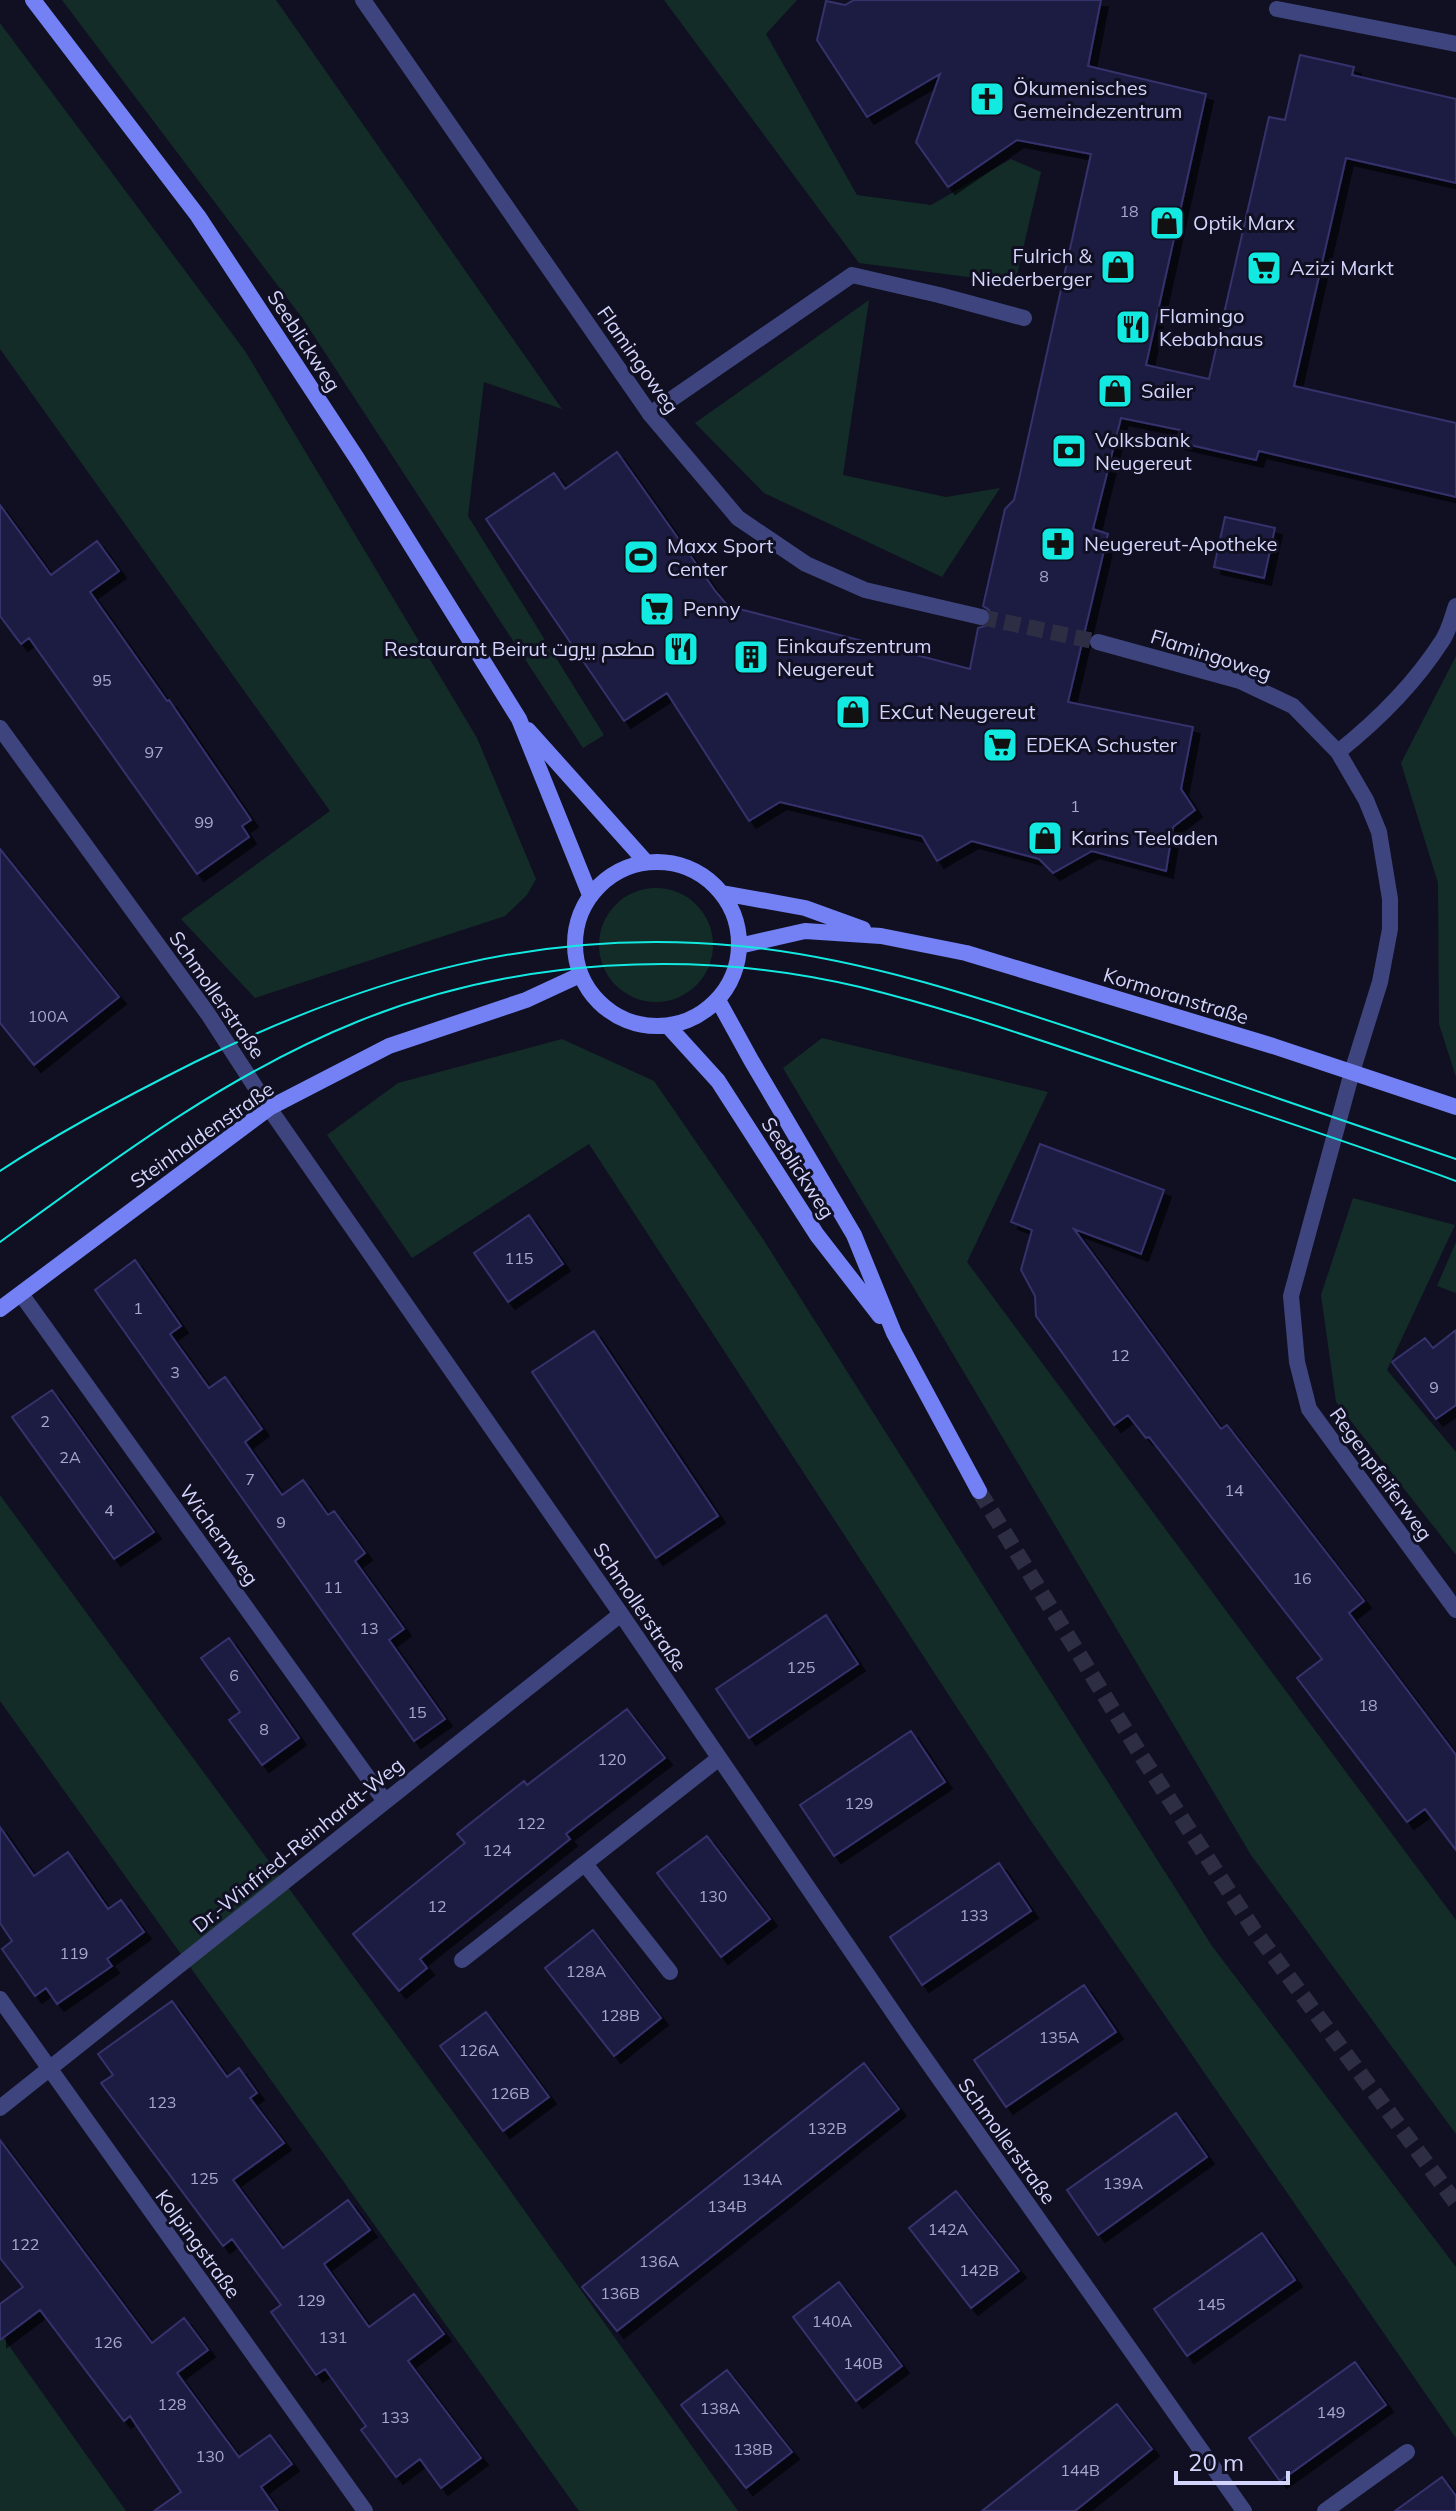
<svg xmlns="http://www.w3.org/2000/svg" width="1456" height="2511" viewBox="0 0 1456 2511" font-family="Mulish,Cairo,sans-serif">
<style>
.green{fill:#132c27}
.building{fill:#1f1d42;stroke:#34316c;stroke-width:2;filter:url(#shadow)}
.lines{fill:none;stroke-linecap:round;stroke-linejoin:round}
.street-tunnel{stroke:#2d2e43;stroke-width:16;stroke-dasharray:16 8;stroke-linecap:butt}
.secondary-tunnel{stroke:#2d2e43;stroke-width:16;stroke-dasharray:16 8;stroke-linecap:butt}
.lane{stroke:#3e457e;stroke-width:16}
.street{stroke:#3e457e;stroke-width:16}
.secondary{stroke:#7381f4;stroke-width:16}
.tram{stroke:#12eae1;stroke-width:2}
.labels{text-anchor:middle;stroke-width:6;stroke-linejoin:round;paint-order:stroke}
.number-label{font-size:16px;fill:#a7a7ce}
.poi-label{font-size:20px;fill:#d4d5fc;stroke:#101022;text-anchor:start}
.street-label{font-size:20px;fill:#d4d5fc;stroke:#101022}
</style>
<defs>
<filter id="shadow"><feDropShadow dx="7" dy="7" stdDeviation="0" flood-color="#0009"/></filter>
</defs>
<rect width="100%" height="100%" fill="#101022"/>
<!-- green -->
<path class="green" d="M62 0H276L562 409 484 382 468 516 604 735 583 748 303 319Z
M664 0H797L766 34 857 195 931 205 1011 159 1041 172 1015 283 859 263Z
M0 23 245 351 477 738 536 879 527 895 505 916 255 998 181 919 330 811 0 349Z
M869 300 843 475 946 497 1000 488 942 577 764 493 695 423Z
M1456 656V1077L1439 1024 1438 883 1401 763Z
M599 945a57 57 0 1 1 114 0a57 57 0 1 1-114 0Z
M822 1038 1048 1092 967 1262 1456 1920V2134L1251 1855 783 1068Z
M562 1039 654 1081 761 1236 1212 1946 1456 2267V2438L1033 1824 589 1144 412 1258 327 1135 398 1083Z
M1353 1198 1455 1225 1387 1370 1456 1452V1555L1336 1402 1321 1295Z
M1456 1242V1293L1437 1286Z
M0 1495 492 2165 738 2511H579L0 1701Z
M0 2333 126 2511H0Z"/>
<!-- building -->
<path class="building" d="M854 0H1101L1088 66 1206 94 1146 365 1209 379 1269 117 1285 120 1300 55 1354 67 1352 75 1456 99V183L1346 158 1294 386 1456 423V497L1259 451 1256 460 1177 442 1180 430 1121 418 1093 529 1108 534 1068 702 1193 727 1181 789 1195 810 1173 827 1166 871 1092 851 1053 873 1039 859 972 841 937 861 922 836 780 802 749 821 667 693 624 721 486 519 554 473 565 489 617 452 716 592 728 606 970 669 978 628 988 625 992 619 989 610 983 606 1005 509 1014 500 1019 479 1091 154 1017 140 948 187 916 142 940 74 867 117 817 40 826 1 845 5Z
M0 505 51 575 97 541 119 571 90 592 167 701 169 700 251 820 242 826 249 837 197 874 29 638 21 644 0 616Z
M1225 517 1275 528 1264 578 1214 567Z
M0 849 119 997 34 1065 0 1023Z
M1040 1144 1164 1190 1141 1254 1074 1229 1221 1429 1227 1425 1364 1601 1349 1613 1456 1755V1850L1425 1809 1407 1822 1297 1678 1322 1659 1149 1437 1146 1438 1128 1415 1114 1425 1036 1316 1035 1296 1021 1270 1032 1230 1011 1222Z
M529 1215 563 1264 508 1302 474 1253Z
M135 1260 181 1326 170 1334 209 1388 225 1377 262 1429 245 1442 282 1495 303 1480 328 1515 334 1511 365 1553 355 1561 404 1629 389 1640 445 1719 414 1741 95 1290Z
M1456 1330V1405L1436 1419 1392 1362 1425 1338 1433 1348Z
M594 1331 718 1516 656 1558 532 1372Z
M52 1390 154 1532 114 1559 12 1417Z
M826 1615 858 1664 749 1738 716 1689Z
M229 1638 299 1738 262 1765 229 1720 240 1712 201 1658Z
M627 1709 665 1758 566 1834 570 1839 420 1959 427 1968 399 1991 353 1934 465 1843 457 1834 524 1781 527 1785Z
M911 1731 945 1782 834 1856 800 1805Z
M0 1827 34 1876 68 1852 108 1909 121 1900 144 1932 107 1959 112 1966 57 2004 46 1988 35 1996 2 1949 12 1941 0 1923Z
M707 1836 770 1919 721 1957 657 1873Z
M999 1863 1031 1911 922 1985 890 1937Z
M593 1930 661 2018 614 2056 545 1968Z
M1084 1985 1116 2032 1006 2107 974 2060Z
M172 2001 227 2077 239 2068 257 2093 250 2098 284 2143 233 2180 283 2248 348 2200 370 2230 324 2264 369 2327 414 2294 444 2334 408 2361 481 2458 441 2488 420 2459 396 2477 361 2430 366 2426 325 2369 316 2375 271 2312 281 2305 232 2239 223 2246 101 2083 113 2075 98 2054Z
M486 2012 549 2097 503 2131 440 2046Z
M864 2063 899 2109 617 2331 582 2287Z
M1176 2113 1207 2157 1098 2235 1067 2190Z
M0 2140 152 2343 184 2318 208 2350 177 2373 210 2418 239 2457 270 2435 292 2464 261 2487 278 2511H154L181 2492 130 2416 124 2421 40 2310 0 2340V2304L23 2287 0 2258Z
M956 2191 1019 2271 971 2308 909 2228Z
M1262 2233 1295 2280 1187 2356 1154 2309Z
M839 2282 902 2366 856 2401 793 2317Z
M1355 2362 1386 2405 1280 2481 1249 2438Z
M727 2370 792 2452 746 2488 681 2405Z
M1117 2404 1152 2449 1075 2511H982Z
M1442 2477 1456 2496V2511H1395Z"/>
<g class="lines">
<!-- street-tunnel -->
<path class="street-tunnel" d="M981 617 1098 642"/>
<!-- secondary-tunnel -->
<path class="secondary-tunnel" d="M979 1491 1142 1757 1254 1930 1456 2203"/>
<!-- lane -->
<path class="lane" d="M650 414 852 275 939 295 1024 318
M585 1864 670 1972
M462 1960 718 1759
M1325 2511 1407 2452"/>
<!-- street -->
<path class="street" d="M363 0 650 414 738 518 806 564 865 590 981 617
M1277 9 1456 44
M1098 642 1240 681 1293 706 1338 752 1366 800 1379 832 1390 899V929L1380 982 1352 1072 1291 1296 1297 1362 1309 1409 1456 1610
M0 728 208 1014 269 1108 621 1614 910 2037 1244 2511
M1338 752C1377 721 1415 683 1442 641 1449 631 1452 617 1456 606
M21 1294 384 1800
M0 1999 365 2511
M0 2108 621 1614"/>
<!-- secondary -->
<path class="secondary" d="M33 0 198 216 358 460 519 719 590 895
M528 730 646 862
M575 944a82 82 0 1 1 164 0a82 82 0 1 1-164 0Z
M722 893 805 908 863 929
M739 946 805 931 881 936 966 953 1273 1046 1456 1107
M718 1000 751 1060 854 1235 894 1333 979 1491
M668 1026 718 1081 817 1235 880 1316
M0 1309 269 1108 389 1046 526 1000 580 975"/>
<!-- tram -->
<path class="tram" d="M0 1171C62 1130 129 1095 195 1062 371 976 541 927 739 946 862 958 981 998 1098 1037 1217 1077 1336 1119 1456 1159
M0 1242C114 1159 227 1074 359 1021 516 958 696 948 860 987 946 1008 1030 1037 1115 1065 1229 1103 1344 1140 1456 1181"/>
</g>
<!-- icons -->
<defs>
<symbol id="church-square" viewBox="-11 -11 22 22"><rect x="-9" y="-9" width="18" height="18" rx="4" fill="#12eae1" stroke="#101022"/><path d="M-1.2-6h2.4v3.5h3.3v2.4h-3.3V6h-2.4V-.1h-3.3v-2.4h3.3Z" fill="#111"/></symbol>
<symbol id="shop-square" viewBox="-11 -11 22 22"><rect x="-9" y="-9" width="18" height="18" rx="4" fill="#12eae1" stroke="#101022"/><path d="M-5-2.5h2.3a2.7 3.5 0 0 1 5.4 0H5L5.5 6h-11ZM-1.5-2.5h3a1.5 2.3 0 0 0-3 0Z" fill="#111"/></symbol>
<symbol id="supermarket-square" viewBox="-11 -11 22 22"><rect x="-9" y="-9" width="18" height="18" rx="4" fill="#12eae1" stroke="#101022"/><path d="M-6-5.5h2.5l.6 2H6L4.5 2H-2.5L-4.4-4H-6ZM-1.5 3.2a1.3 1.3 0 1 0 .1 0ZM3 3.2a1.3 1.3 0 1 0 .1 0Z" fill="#111"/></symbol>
<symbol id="restaurant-square" viewBox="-11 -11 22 22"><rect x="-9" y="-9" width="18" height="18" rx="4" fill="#12eae1" stroke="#101022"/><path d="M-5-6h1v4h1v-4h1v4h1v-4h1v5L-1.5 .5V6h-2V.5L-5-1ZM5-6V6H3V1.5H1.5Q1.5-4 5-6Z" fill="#111"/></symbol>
<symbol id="bank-square" viewBox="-11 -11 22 22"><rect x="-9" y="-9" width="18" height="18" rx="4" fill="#12eae1" stroke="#101022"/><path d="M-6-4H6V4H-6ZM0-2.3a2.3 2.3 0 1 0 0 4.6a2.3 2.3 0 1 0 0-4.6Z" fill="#111"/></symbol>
<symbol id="pharmacy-square" viewBox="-11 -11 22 22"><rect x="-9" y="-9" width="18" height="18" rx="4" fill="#12eae1" stroke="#101022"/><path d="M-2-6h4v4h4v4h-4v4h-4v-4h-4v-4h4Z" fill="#111"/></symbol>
<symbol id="stadium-square" viewBox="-11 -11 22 22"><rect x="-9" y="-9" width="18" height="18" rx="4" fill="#12eae1" stroke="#101022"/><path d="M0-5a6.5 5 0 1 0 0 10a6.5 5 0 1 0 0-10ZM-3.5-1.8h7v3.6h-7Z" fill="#111"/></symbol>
<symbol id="building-square" viewBox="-11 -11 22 22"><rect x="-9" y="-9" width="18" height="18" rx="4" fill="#12eae1" stroke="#101022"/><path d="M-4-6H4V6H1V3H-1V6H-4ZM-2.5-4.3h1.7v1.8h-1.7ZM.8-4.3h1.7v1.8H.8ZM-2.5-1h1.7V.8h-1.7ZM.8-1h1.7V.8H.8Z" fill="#111"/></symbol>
</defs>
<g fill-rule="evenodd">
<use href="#church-square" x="967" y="79" width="40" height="40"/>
<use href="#shop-square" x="1147" y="203" width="40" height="40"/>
<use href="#shop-square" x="1098" y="247" width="40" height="40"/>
<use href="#supermarket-square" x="1244" y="248" width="40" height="40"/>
<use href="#restaurant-square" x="1113" y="307" width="40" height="40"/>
<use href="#shop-square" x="1095" y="371" width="40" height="40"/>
<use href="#bank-square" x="1049" y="431" width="40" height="40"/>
<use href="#pharmacy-square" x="1038" y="524" width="40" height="40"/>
<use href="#stadium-square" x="621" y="537" width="40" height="40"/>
<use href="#supermarket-square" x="637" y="589" width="40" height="40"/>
<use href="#restaurant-square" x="661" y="629" width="40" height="40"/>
<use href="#building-square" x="731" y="637" width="40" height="40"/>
<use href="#shop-square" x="833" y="692" width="40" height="40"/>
<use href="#supermarket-square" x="980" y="725" width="40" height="40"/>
<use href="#shop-square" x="1025" y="818" width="40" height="40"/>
</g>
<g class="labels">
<!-- number labels -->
<g class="number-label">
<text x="1129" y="217">18</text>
<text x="1044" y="582">8</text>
<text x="102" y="686">95</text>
<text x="154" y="758">97</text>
<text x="1075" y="812">1</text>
<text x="204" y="828">99</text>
<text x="48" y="1022">100A</text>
<text x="519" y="1264">115</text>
<text x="138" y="1314">1</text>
<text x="1120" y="1361">12</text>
<text x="175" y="1378">3</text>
<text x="1434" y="1393">9</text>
<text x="45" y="1427">2</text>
<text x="70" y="1463">2A</text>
<text x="250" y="1485">7</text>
<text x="1234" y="1496">14</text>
<text x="109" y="1516">4</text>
<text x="281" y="1528">9</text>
<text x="1302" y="1584">16</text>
<text x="333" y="1593">11</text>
<text x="369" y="1634">13</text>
<text x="801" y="1673">125</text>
<text x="234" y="1681">6</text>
<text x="1368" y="1711">18</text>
<text x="417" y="1718">15</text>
<text x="264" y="1735">8</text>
<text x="612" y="1765">120</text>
<text x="859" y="1809">129</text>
<text x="531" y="1829">122</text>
<text x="497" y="1856">124</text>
<text x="713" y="1902">130</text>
<text x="437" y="1912">12</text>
<text x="974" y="1921">133</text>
<text x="74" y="1959">119</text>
<text x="586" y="1977">128A</text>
<text x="620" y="2021">128B</text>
<text x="1059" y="2043">135A</text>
<text x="479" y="2056">126A</text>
<text x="510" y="2099">126B</text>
<text x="162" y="2108">123</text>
<text x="827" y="2134">132B</text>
<text x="204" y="2184">125</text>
<text x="762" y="2185">134A</text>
<text x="1123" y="2189">139A</text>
<text x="727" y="2212">134B</text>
<text x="948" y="2235">142A</text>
<text x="25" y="2250">122</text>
<text x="659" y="2267">136A</text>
<text x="979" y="2276">142B</text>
<text x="620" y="2299">136B</text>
<text x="311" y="2306">129</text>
<text x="1211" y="2310">145</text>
<text x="832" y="2327">140A</text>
<text x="333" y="2343">131</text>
<text x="108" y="2348">126</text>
<text x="863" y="2369">140B</text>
<text x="172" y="2410">128</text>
<text x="720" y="2414">138A</text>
<text x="1331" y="2418">149</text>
<text x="395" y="2423">133</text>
<text x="753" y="2455">138B</text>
<text x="210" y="2462">130</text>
<text x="1080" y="2476">144B</text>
</g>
<!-- poi labels -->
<g class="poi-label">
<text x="1013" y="95">Ökumenisches<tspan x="1013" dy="23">Gemeindezentrum</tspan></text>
<text x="1193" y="230">Optik Marx</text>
<text x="1092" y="263" text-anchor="end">Fulrich &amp;<tspan x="1092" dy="23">Niederberger</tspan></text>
<text x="1290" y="275">Azizi Markt</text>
<text x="1159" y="323">Flamingo<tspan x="1159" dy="23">Kebabhaus</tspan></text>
<text x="1141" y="398">Sailer</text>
<text x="1095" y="447">Volksbank<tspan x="1095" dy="23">Neugereut</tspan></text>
<text x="1084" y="551">Neugereut-Apotheke</text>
<text x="667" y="553">Maxx Sport<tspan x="667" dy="23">Center</tspan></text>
<text x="683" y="616">Penny</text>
<text x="777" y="653">Einkaufszentrum<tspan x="777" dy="23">Neugereut</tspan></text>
<text x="655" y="656" text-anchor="end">Restaurant Beirut مطعم بيروت</text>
<text x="879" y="719">ExCut Neugereut</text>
<text x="1026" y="752">EDEKA Schuster</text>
<text x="1071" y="845">Karins Teeladen</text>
</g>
<!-- street labels -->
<g class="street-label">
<text transform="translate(304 341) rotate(57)" y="7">Seeblickweg</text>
<text transform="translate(638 360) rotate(55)" y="7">Flamingoweg</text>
<text transform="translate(1211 655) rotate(18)" y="7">Flamingoweg</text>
<text transform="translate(217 995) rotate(55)" y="7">Schmollerstraße</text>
<text transform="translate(1176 996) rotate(17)" y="7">Kormoranstraße</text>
<text transform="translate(202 1135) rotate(-35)" y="7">Steinhaldenstraße</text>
<text transform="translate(798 1168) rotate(57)" y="7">Seeblickweg</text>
<text transform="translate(1381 1474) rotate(54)" y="7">Regenpfeiferweg</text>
<text transform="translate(219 1535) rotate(54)" y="7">Wichernweg</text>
<text transform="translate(640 1607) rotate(56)" y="7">Schmollerstraße</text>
<text transform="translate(298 1845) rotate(-39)" y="7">Dr.-Winfried-Reinhardt-Weg</text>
<text transform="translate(1007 2141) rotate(54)" y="7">Schmollerstraße</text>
<text transform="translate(198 2244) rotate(54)" y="7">Kolpingstraße</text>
</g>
</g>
<!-- scale -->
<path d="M1176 2471v12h112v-12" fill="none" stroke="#d4d5fc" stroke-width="4"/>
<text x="1188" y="2471" font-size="24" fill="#d4d5fc" stroke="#101022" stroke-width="6" paint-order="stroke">20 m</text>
</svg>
